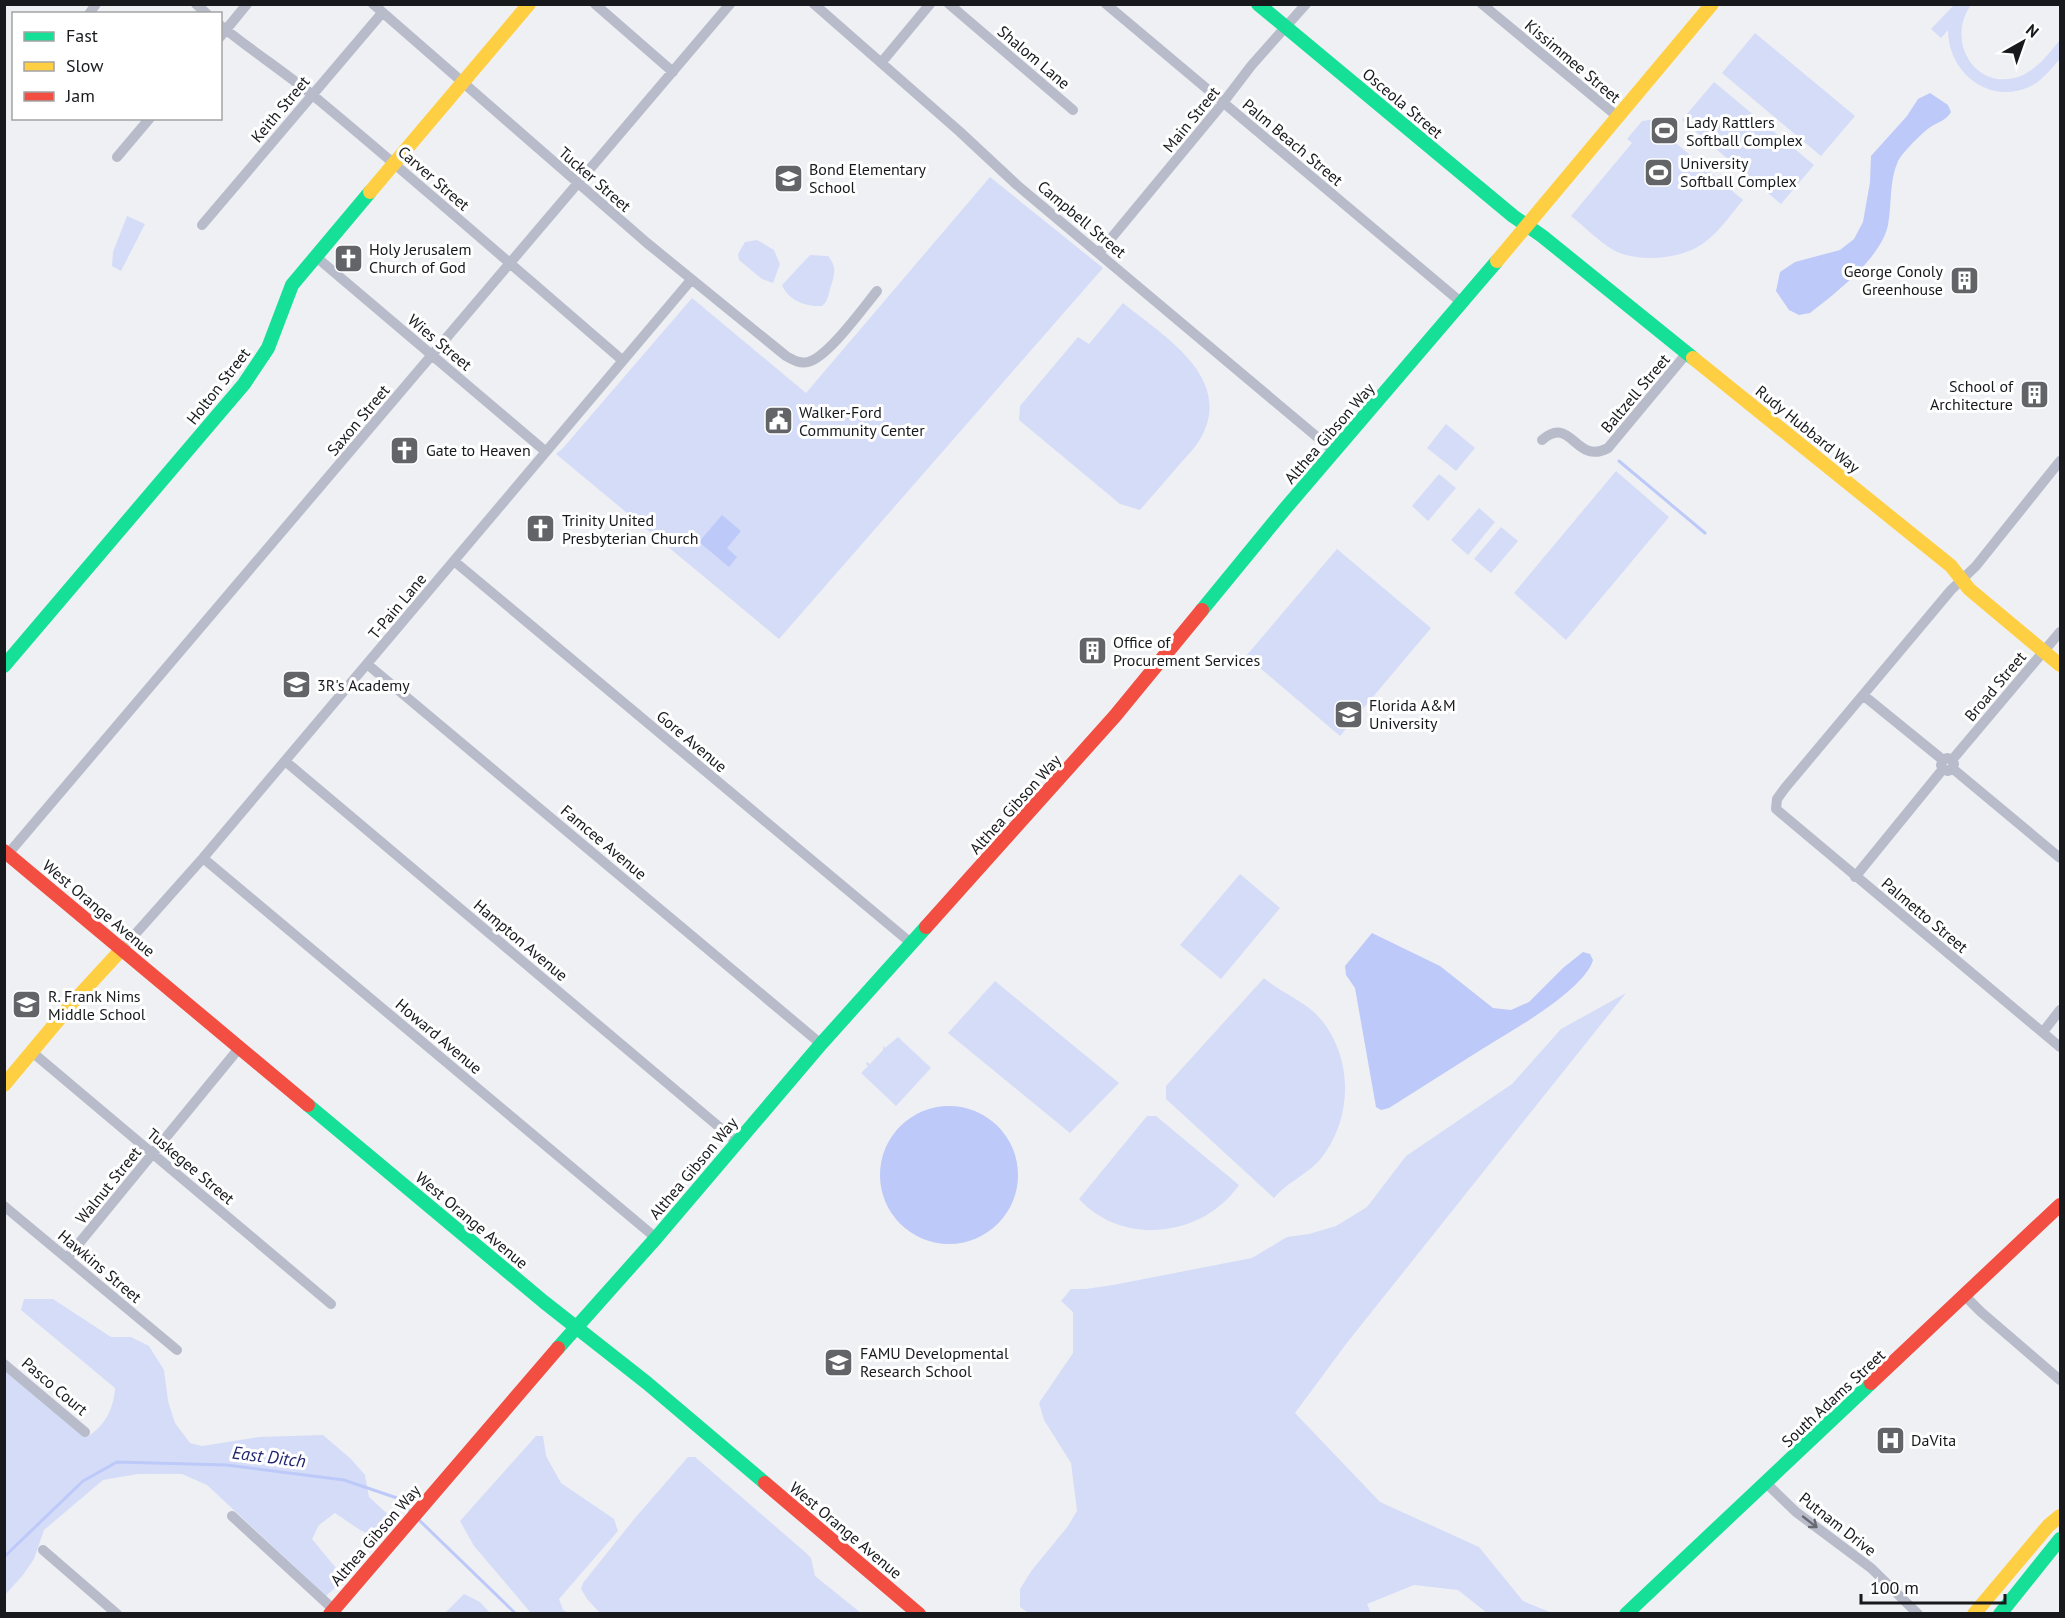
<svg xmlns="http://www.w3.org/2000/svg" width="2065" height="1618" viewBox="0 0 2065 1618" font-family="'PT Sans',sans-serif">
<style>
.green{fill:#d5dcf8}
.water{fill:#bdc9f8}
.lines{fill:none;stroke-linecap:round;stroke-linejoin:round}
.stream{stroke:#bdc9f8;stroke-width:3}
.street{stroke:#b8bcca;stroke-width:10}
.fast{stroke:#16e098;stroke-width:14}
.slow{stroke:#ffcf43;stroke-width:14}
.jam{stroke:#f24e42;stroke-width:14}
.oneway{stroke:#686a73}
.labels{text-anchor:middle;stroke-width:6;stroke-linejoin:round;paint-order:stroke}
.street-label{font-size:16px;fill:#18191c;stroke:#fff}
.poi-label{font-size:16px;fill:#18191c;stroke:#fff;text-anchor:start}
.water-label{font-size:18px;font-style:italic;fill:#222671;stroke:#fff}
</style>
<rect width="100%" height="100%" fill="#eff0f4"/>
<!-- green -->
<path class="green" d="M1954 5H1971C1944 42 1978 95 2023 75 2038 68 2050 52 2060 40V59C2051 69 2042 81 2029 87 1988 105 1948 72 1948 30L1941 38 1931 29Z
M1755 33 1855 116 1821 156 1722 73Z
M1714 82 1814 165 1781 204 1682 120Z
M1657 119 1675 134 1671 139 1743 200C1731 214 1720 231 1705 242 1684 259 1640 263 1615 251 1599 242 1585 227 1571 216L1632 143 1627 139 1642 121Z
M990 177 1103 268 779 639 556 454 563 448 692 298 806 393Z
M127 216 145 224 121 271 112 266 113 252Z
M757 240 774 250 780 264 773 283 762 279 739 260 738 254 745 242Z
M810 255 828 256C838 268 834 276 830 289 828 296 828 301 822 306 805 307 788 300 782 285Z
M1123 303C1162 335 1233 376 1202 436 1196 447 1187 456 1179 465 1166 480 1153 495 1140 510L1120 504 1019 420 1020 406 1078 337 1089 344Z
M1446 424 1475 448 1456 471 1427 448Z
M1616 471 1669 517 1566 640 1514 593Z
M1439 474 1456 488 1428 521 1412 506Z
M1479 508 1495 522 1468 555 1451 540Z
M1501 527 1518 541 1491 573 1474 559Z
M1337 549 1431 628 1340 736 1246 656Z
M1240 874 1280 908 1221 979 1180 945Z
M1264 978C1280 992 1300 999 1316 1014 1352 1051 1354 1112 1325 1153 1312 1173 1289 1180 1274 1198L1166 1099V1086Z
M995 981 1119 1083 1070 1133 948 1033Z
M1626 993 1346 1344 1295 1413 1380 1502 1479 1547 1523 1601 1552 1613H1487L1458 1590 1414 1585 1367 1604 1371 1613 1030 1614 1020 1607V1589L1032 1570 1068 1526 1077 1511 1071 1463 1044 1420 1039 1403 1073 1353V1312L1061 1301 1071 1289H1086L1113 1285 1252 1258 1287 1237 1309 1234 1336 1226 1367 1207 1406 1156 1512 1084 1561 1029Z
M898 1037 931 1068 896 1106 861 1073 868 1066 866 1064 867 1062 870 1064 883 1050V1046L885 1048Z
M1147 1116H1156L1239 1185C1203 1237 1123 1247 1079 1199Z
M24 1299H53L111 1337H131L149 1346 164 1370 168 1401 175 1423 190 1443 202 1446 259 1437 323 1435 351 1459 365 1475 369 1497 394 1520 376 1537 360 1530 335 1513 319 1525 312 1539 345 1579 326 1596 207 1485 182 1474H138L103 1480 44 1530 34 1559 23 1575 5 1595 4 1369 87 1437C105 1426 114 1408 115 1388L21 1310Z
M536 1436H543L546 1456 561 1483 614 1519 618 1531 559 1599 563 1610 568 1613H531L474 1546 460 1521Z
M688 1457H695L805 1552 811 1558 815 1576 861 1613 599 1612 587 1599 581 1589 583 1583 635 1518Z
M464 1594 480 1602 490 1613H445Z"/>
<!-- water -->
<path class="water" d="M1930 93 1948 105 1951 112C1946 121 1937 122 1929 128 1921 134 1902 153 1898 161 1889 181 1892 204 1888 225 1881 258 1836 293 1810 313L1799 315 1789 310 1776 291 1780 272 1795 262 1840 250 1854 239 1863 222 1870 182 1871 156 1907 116 1918 99Z
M722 515 741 531 727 548 737 557 729 567 699 542Z
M1372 933 1440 966 1493 1008 1511 1010 1529 1002 1563 968 1583 952 1590 954 1593 960C1584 991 1508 1033 1479 1051 1449 1070 1419 1089 1389 1108L1381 1110 1376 1107 1355 988 1346 975 1345 966Z
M880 1175a69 69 0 1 1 138 0a69 69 0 1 1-138 0Z"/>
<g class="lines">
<!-- stream -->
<path class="stream" d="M1619 461 1705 533
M418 1519 516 1614
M4 1557 83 1481 117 1462 227 1465 344 1480 397 1498 411 1512"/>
<!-- street -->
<path class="street" d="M196 4 207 14
M373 4 647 243 786 356C793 360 800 364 808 362 828 357 863 308 877 291
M595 4 673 72
M814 4 959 131 1017 185 1335 452
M949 4 1073 110
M1106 4 1462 303
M1482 4 1618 117
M89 14 96 4
M220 25C253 52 289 75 321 102 423 187 522 274 622 360
M220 37 247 4
M881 63 930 4
M117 157 150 118
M202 225 382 13
M1099 253 1219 108 1251 66 1306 4
M315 256 545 451
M1542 440C1572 414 1575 466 1608 448L1687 353
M2060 461 1976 566 1951 590 1785 788 1777 799 1776 809 2060 1047
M454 561 911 943
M367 664 821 1044
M1863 695 1943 760 1947 758 1952 760 1954 764 1952 768 1948 771 1943 769 1941 765 1943 760
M1952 760 2060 632
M285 761 737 1142
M1952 768 2060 858
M8 854 730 4
M203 858 656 1238
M1855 877 1943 769
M122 949 203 858 691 280
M2043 1032 2060 1010
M32 1052 331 1304
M4 1206 177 1350
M67 1258 240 1047
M1965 1296 1981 1312 2060 1380
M4 1364 85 1432
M1766 1483 1796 1512 1871 1568 1918 1614
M232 1516 333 1609
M43 1550 117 1614"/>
<!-- fast -->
<path class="fast" d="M1258 4 1513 216 1542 236 1693 358
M1202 610 1284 510 1497 261
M4 666 244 384 268 348 292 285 370 192
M308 1105 544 1302 647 1383 765 1483
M558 1348 656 1238 821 1044 926 927
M1626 1614 1871 1383
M2000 1614 2060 1539"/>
<!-- slow -->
<path class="slow" d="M370 192 529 4
M1497 261 1712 4
M1693 358 1951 566 1969 589 2060 665
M4 1085 75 1000 122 949
M1974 1614 2048 1526 2060 1516"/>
<!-- jam -->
<path class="jam" d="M4 851 308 1105
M926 927 1115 716 1202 610
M1871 1383 2060 1205
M765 1483 919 1614
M330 1614 558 1348"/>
</g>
<!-- one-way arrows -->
<defs><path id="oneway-shaft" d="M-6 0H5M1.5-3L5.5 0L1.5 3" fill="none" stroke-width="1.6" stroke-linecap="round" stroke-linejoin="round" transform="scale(1.5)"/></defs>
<use class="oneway" href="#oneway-shaft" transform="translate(1810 1522) rotate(38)"/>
<!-- icons -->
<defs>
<symbol id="stadium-square" viewBox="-11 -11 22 22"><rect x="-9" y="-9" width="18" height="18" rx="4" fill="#636468" stroke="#fff"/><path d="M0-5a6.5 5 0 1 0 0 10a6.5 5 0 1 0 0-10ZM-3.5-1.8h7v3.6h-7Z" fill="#fff"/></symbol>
<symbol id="school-square" viewBox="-11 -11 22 22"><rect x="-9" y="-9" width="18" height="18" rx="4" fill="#636468" stroke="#fff"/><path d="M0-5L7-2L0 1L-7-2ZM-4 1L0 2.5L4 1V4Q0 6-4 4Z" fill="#fff"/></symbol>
<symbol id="church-square" viewBox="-11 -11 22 22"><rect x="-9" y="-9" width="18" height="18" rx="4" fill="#636468" stroke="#fff"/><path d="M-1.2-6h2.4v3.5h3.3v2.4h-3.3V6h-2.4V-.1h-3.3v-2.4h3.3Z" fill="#fff"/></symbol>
<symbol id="building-square" viewBox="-11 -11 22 22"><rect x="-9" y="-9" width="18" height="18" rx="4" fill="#636468" stroke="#fff"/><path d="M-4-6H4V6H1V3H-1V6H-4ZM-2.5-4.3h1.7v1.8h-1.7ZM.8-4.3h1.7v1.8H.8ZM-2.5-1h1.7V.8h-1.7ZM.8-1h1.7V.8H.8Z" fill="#fff"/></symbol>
<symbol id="civic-square" viewBox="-11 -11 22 22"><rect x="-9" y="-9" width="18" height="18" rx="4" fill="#636468" stroke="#fff"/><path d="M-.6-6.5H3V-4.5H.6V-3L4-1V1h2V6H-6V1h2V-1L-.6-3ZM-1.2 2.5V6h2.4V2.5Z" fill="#fff"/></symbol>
<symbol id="university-square" viewBox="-11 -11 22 22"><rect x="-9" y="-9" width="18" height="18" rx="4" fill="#636468" stroke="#fff"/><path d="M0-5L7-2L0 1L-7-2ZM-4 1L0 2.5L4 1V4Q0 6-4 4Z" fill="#fff"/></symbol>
<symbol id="hospital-square" viewBox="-11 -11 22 22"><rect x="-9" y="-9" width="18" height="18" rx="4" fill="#636468" stroke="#fff"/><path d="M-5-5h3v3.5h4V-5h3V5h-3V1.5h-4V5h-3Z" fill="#fff"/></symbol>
</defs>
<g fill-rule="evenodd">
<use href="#stadium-square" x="1648" y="114" width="33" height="33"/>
<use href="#stadium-square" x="1642" y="156" width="33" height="33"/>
<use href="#school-square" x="772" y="162" width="33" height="33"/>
<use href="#church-square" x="332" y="242" width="33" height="33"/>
<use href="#building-square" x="1948" y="264" width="33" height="33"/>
<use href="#building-square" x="2018" y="378" width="33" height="33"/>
<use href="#civic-square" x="762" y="404" width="33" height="33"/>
<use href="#church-square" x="388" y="434" width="33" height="33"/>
<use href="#church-square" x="524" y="512" width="33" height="33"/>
<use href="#building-square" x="1076" y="634" width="33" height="33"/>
<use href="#school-square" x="280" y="668" width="33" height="33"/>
<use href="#university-square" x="1332" y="698" width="33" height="33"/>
<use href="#school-square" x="10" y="988" width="33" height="33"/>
<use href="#school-square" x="822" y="1346" width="33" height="33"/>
<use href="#hospital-square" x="1874" y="1424" width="33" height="33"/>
</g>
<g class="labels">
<!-- street labels -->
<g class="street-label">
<text transform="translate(1034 57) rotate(40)" y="6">Shalom Lane</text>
<text transform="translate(1573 61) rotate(40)" y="6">Kissimmee Street</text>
<text transform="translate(1403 103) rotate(40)" y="6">Osceola Street</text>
<text transform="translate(280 109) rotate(-50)" y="6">Keith Street</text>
<text transform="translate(1191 119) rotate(-51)" y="6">Main Street</text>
<text transform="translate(1293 142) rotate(40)" y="6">Palm Beach Street</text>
<text transform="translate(434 178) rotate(41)" y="6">Carver Street</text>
<text transform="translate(595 179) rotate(41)" y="6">Tucker Street</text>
<text transform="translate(1082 219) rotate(40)" y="6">Campbell Street</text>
<text transform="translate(440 342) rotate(40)" y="6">Wies Street</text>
<text transform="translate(218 386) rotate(-52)" y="6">Holton Street</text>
<text transform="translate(1635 393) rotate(-50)" y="6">Baltzell Street</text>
<text transform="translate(358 420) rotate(-50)" y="6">Saxon Street</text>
<text transform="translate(1808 429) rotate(39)" y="6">Rudy Hubbard Way</text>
<text transform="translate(1329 433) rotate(-49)" y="6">Althea Gibson Way</text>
<text transform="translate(397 606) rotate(-50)" y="6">T-Pain Lane</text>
<text transform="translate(1995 686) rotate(-50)" y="6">Broad Street</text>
<text transform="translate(692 741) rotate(40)" y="6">Gore Avenue</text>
<text transform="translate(1015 804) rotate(-48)" y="6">Althea Gibson Way</text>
<text transform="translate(604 842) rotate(40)" y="6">Famcee Avenue</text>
<text transform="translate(99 908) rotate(40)" y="6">West Orange Avenue</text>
<text transform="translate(1925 915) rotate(40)" y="6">Palmetto Street</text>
<text transform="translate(521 940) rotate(40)" y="6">Hampton Avenue</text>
<text transform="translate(439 1036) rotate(40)" y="6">Howard Avenue</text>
<text transform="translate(191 1166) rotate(40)" y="6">Tuskegee Street</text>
<text transform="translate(693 1168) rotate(-50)" y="6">Althea Gibson Way</text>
<text transform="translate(108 1185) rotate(-51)" y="6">Walnut Street</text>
<text transform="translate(472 1220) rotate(40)" y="6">West Orange Avenue</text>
<text transform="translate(100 1266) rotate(40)" y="6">Hawkins Street</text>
<text transform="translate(55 1386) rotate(40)" y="6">Pasco Court</text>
<text transform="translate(1833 1398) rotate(-43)" y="6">South Adams Street</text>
<text transform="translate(1838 1524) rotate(38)" y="6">Putnam Drive</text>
<text transform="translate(846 1530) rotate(40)" y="6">West Orange Avenue</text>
<text transform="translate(375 1535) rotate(-49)" y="6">Althea Gibson Way</text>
</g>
<!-- poi labels -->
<g class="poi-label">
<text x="1686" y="128">Lady Rattlers<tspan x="1686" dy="18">Softball Complex</tspan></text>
<text x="1680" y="169">University<tspan x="1680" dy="18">Softball Complex</tspan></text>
<text x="809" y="175">Bond Elementary<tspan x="809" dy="18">School</tspan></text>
<text x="369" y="255">Holy Jerusalem<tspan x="369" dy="18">Church of God</tspan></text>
<text x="1943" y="277" text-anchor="end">George Conoly<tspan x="1943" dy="18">Greenhouse</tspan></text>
<text x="2013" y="392" text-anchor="end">School of<tspan x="2013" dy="18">Architecture</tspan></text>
<text x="799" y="418">Walker-Ford<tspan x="799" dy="18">Community Center</tspan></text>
<text x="426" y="456">Gate to Heaven</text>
<text x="562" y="526">Trinity United<tspan x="562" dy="18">Presbyterian Church</tspan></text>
<text x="1113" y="648">Office of<tspan x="1113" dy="18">Procurement Services</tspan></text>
<text x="317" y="691">3R's Academy</text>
<text x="1369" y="711">Florida A&amp;M<tspan x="1369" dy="18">University</tspan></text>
<text x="48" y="1002">R. Frank Nims<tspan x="48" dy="18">Middle School</tspan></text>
<text x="860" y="1359">FAMU Developmental<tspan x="860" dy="18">Research School</tspan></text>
<text x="1911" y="1446">DaVita</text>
</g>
<!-- water labels -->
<g class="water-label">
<text transform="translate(269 1457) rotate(7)" y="6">East Ditch</text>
</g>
</g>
<!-- border -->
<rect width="2065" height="1618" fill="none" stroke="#18191c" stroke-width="12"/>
<!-- legend -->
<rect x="12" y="12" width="210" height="108" fill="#ffffff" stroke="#a3a3a4" stroke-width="1.5"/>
<rect x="24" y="32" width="30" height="9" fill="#16e098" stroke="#a3a3a4" stroke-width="1.5"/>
<text x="66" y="42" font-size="18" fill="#18191c">Fast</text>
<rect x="24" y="62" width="30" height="9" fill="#ffcf43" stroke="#a3a3a4" stroke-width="1.5"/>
<text x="66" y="72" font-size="18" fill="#18191c">Slow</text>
<rect x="24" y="92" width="30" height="9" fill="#f24e42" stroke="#a3a3a4" stroke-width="1.5"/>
<text x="66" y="102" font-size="18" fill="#18191c">Jam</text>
<!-- north arrow -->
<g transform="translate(2023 42) rotate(40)" stroke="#ffffff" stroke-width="4.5" paint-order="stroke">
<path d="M0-4.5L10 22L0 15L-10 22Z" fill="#18191c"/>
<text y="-9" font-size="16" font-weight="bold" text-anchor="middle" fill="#18191c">N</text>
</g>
<!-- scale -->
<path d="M1861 1594v9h144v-9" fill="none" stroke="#18191c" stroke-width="3"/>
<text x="1870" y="1594" font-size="18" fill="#18191c" stroke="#ffffff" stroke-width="4.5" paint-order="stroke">100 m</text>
</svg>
